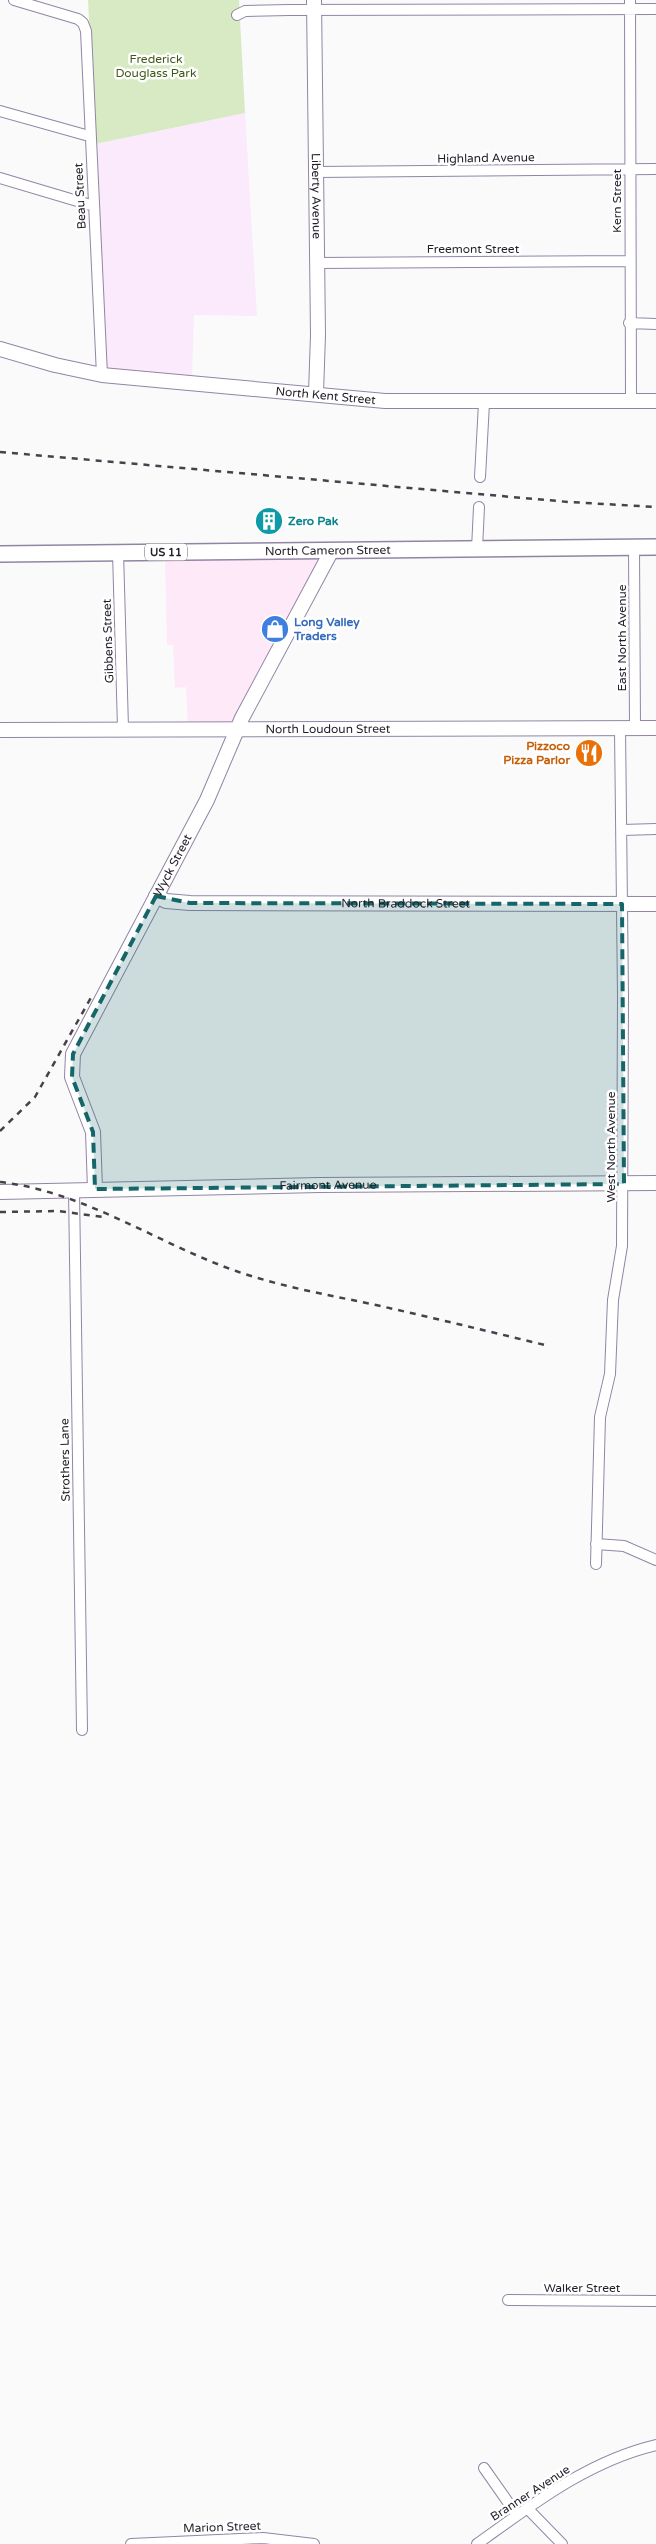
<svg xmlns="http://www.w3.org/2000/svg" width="656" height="2544" viewBox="0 0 656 2544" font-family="'Varela Round',sans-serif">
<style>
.commercial{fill:#fee9f8}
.education{fill:#fbeafc}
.green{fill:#d8eac3}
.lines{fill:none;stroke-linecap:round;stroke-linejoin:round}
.street-casing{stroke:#9285a4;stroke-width:12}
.secondary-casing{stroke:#9285a4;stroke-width:16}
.primary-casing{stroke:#9285a4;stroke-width:18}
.street{stroke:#fff;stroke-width:10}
.secondary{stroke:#fff;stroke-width:14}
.primary{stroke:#fff;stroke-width:15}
.rail{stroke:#46414b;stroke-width:2.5;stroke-dasharray:6 6;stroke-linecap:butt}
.marked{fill:#166568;fill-opacity:0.2;stroke:#166568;stroke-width:4;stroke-dasharray:10 6;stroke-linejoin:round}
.labels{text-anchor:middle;stroke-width:5;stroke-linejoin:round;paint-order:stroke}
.shield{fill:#fff;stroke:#646169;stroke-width:1}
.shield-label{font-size:11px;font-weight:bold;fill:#221d29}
.park-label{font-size:12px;fill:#3f5912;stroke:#fff}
.street-label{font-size:12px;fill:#221d29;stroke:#fff}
.culture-label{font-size:12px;font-weight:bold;fill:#0d838f;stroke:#fff;text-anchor:start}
.shop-label{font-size:12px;font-weight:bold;fill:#366cbe;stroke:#fff;text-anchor:start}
.food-label{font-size:12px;font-weight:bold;fill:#c56008;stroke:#fff;text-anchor:end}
</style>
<rect width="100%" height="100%" fill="#fafafa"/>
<!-- commercial -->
<path class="commercial" d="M316 556 319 564 233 723 188 727 186 687 175 688 173 645H167L165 557Z"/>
<!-- education -->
<path class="education" d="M245 113 257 316 194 315 192 378 105 371 95 144Z"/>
<!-- green -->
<path class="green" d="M88 0H239L245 113 95 144Z"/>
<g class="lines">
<defs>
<path id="street" d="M14 0 78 19 83 23 86 31 102 375
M630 0 631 401
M237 15 245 11 289 10 656 9
M0 111 89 136
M316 172 656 169
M0 178 94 206
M317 263 629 261
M629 323 656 324
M480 477 484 403
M634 547 635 728
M477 549 479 507
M118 552 123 728
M622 830 656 829
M74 1190 82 1730
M596 1544 624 1546 656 1560
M596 1564 600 1417 610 1374 613 1300 622 1246 623 996 620 728
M508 2300 656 2301
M484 2468 517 2515
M527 2508 562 2544
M131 2544 263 2538 314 2544
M477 2544C533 2504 588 2461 656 2445"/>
<g id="secondary">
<path id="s1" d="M314 0 318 335 316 393"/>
<path id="s2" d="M0 349 55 365 102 375 385 401H656"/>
<path id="s3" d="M0 730 656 728"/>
<path id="s4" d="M156 896 166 901 190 903 656 904"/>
<path id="s5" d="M95 1189 93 1132 72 1077 73 1054 207 800 242 718 332 550"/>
<path id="s6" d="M0 1192 319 1185 656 1183"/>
</g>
<g id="primary">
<path id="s7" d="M0 554 656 547"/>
</g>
</defs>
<!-- street casing -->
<use href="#street" class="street-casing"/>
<!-- secondary casing -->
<use href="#secondary" class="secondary-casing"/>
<!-- primary casing -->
<use href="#primary" class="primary-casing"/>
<!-- street -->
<use href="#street" class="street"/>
<!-- secondary -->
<use href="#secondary" class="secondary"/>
<!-- primary -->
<use href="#primary" class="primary"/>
<!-- rail -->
<path class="rail" d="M0 452 569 502 656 507
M0 1131 35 1097 93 994
M0 1182C86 1192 156 1243 236 1271 282 1287 329 1295 376 1305 434 1318 491 1332 549 1346
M0 1212 58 1211 103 1217"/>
</g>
<!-- marked area -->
<path class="marked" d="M156 896 190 903 622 904 624 1184 95 1189 93 1132 72 1077 73 1054Z"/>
<!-- icons -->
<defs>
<symbol id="building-disc" viewBox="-11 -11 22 22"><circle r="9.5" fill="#0f9aa8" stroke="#fff"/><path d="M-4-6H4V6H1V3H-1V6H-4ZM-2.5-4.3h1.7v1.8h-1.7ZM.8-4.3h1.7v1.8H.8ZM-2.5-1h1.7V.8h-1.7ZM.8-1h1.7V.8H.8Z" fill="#fff"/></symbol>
<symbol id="shop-disc" viewBox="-11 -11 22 22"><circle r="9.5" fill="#3f7fe0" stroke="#fff"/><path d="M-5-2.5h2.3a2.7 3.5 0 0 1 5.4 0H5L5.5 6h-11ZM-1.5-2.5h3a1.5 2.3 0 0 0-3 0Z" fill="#fff"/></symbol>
<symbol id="restaurant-disc" viewBox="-11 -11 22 22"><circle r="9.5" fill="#e8710a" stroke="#fff"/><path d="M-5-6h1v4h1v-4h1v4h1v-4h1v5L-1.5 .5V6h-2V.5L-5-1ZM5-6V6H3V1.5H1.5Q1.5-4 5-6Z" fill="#fff"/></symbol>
</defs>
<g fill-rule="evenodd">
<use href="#building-disc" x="253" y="505" width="32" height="32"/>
<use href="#shop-disc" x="259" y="613" width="32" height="32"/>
<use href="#restaurant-disc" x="573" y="737" width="32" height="32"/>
</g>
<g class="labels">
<!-- shield labels -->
<rect class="shield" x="145" y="543.5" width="42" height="17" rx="4"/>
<g class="shield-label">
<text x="166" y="556">US 11</text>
</g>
<!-- park labels -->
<g class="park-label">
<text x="156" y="63">Frederick<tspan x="156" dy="14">Douglass Park</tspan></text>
</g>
<!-- street labels -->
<g class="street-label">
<text transform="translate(486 158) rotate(-1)" y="4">Highland Avenue</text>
<text transform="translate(80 196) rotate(-93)" y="4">Beau Street</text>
<text dy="4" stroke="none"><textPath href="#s1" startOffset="196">Liberty Avenue</textPath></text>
<text transform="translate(617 201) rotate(-90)" y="4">Kern Street</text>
<text x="473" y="253">Freemont Street</text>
<text dy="4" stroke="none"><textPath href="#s2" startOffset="330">North Kent Street</textPath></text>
<text dy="4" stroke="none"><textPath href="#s7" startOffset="328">North Cameron Street</textPath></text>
<text transform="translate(622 638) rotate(-90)" y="4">East North Avenue</text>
<text transform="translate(108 641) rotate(-92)" y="4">Gibbens Street</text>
<text dy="4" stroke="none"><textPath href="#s3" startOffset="328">North Loudoun Street</textPath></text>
<text dy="4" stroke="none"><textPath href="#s5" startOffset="352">Wyck Street</textPath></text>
<text dy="4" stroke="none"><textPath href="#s4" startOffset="251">North Braddock Street</textPath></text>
<text transform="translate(611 1147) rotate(-90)" y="4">West North Avenue</text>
<text dy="4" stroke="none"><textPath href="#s6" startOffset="328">Fairmont Avenue</textPath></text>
<text transform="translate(65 1460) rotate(-91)" y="4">Strothers Lane</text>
<text x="582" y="2292">Walker Street</text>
<text transform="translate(530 2493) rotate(-33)" y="4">Branner Avenue</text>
<text transform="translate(222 2527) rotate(-2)" y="4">Marion Street</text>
</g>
<!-- culture labels -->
<g class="culture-label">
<text x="288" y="525">Zero Pak</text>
</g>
<!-- shop labels -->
<g class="shop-label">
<text x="294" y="626">Long Valley<tspan x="294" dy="14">Traders</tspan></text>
</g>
<!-- food labels -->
<g class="food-label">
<text x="570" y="750">Pizzoco<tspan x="570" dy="14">Pizza Parlor</tspan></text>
</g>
</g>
</svg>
